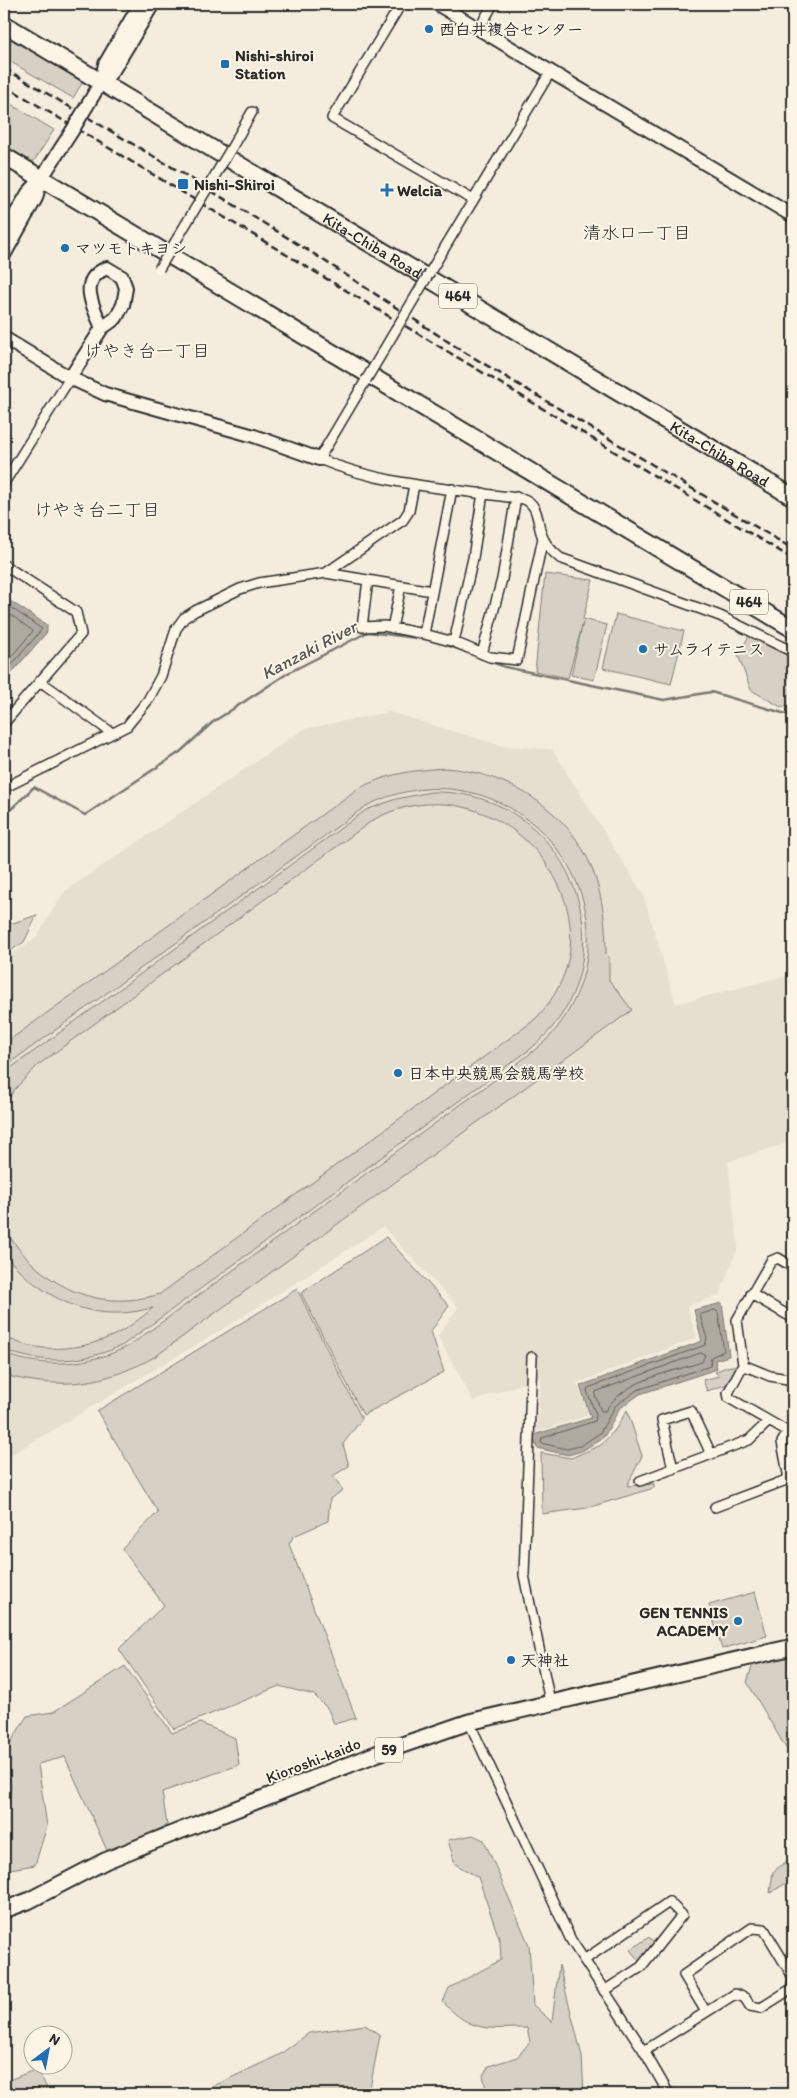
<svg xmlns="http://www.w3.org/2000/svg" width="797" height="2098" viewBox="0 0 797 2098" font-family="Itim,'Klee One',sans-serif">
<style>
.built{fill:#e5dfd0}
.green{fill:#d6d1c4;stroke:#807e78}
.water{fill:#afaaa0;stroke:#7a7771}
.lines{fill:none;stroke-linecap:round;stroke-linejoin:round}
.shore{stroke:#605e5a;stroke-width:1}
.stream{stroke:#7a7771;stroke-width:2.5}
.street-casing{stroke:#2b2b2b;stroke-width:12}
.secondary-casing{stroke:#2b2b2b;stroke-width:16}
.primary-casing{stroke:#2b2b2b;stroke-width:19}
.highway-casing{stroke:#2b2b2b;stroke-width:20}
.street{stroke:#fcf5e5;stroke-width:9}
.secondary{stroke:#fcf5e5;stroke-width:12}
.primary{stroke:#fcf5e5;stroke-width:15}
.highway{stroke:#fcf5e5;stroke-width:16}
.rail{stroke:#2b2b2b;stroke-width:2.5;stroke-dasharray:8 4;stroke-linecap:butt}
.street-bridge-casing{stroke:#2b2b2b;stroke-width:12;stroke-linecap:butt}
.secondary-bridge-casing{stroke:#2b2b2b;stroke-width:16;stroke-linecap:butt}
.street-bridge{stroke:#fcf5e5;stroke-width:9}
.secondary-bridge{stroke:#fcf5e5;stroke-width:12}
.poi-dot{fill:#1f6fb2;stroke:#fcf5e5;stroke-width:2}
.labels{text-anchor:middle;stroke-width:4;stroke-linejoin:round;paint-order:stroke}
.shield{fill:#fcf5e5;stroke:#6a6863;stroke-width:1}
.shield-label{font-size:15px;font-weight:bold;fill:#2b2b2b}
.poi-label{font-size:16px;font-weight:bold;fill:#2b2b2b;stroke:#fcf5e5;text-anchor:start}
.street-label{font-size:16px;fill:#2b2b2b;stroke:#fcf5e5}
.neighbourhood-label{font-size:18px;fill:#2b2b2b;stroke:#fcf5e5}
.water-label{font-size:18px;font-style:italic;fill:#595754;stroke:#fcf5e5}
</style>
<rect width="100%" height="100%" fill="#f4edde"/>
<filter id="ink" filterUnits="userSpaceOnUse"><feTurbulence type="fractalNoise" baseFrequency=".02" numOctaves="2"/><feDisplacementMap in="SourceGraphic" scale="10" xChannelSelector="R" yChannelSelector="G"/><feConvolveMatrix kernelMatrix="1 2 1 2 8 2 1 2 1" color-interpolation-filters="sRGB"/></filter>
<g filter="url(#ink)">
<!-- built -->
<path class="built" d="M389 712 503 746 552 749 643 894 676 1004 793 974V1141L728 1162 738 1247 720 1295 687 1306 697 1338 577 1383 589 1415 536 1432 541 1377 473 1401 438 1336 458 1307 383 1227 231 1324 4 1459V959L36 938 64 892 304 729Z"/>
<!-- green -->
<path class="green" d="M4 32 79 77 82 83 73 98 4 58Z
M4 100 54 130 34 161H30L4 146Z
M545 574 593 580 583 619 607 625 594 680 571 675 583 622 568 678 535 671Z
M616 614 684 631 671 684 603 668Z
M749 636 783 648 793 658V704L781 707 751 690 738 655Z
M445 768C507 772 571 811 593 871 603 898 606 925 606 954L609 957V980L632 1010 156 1356C105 1385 61 1390 4 1375V1354C46 1369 90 1365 129 1346L518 1063C532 1052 546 1042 557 1028 653 900 510 734 366 806L4 1067V1044L356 790C384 774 414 770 445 768Z
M431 792C571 788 639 963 529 1050L123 1345C84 1363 44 1365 4 1350V1336C35 1354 80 1351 112 1336 126 1330 141 1318 153 1308 142 1310 131 1313 119 1313 73 1315 33 1288 4 1254V1228C39 1284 94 1314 160 1294L533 1021C639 918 500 751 373 820L38 1065 14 1090 4 1106V1073L366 810 396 799Z
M37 915 24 942 4 955V926Z
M386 1237 449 1306 431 1331 444 1372 363 1415 301 1293Z
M297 1289 362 1419 343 1444 349 1466 333 1476 343 1490 330 1499 328 1521 294 1536 289 1544 356 1718 334 1724 328 1709 314 1695 279 1686 174 1729 119 1649 164 1605 122 1549 158 1512 97 1411Z
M738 1365 728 1384 707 1391 703 1380 719 1376 715 1372 726 1367Z
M627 1410 642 1456 627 1486 654 1484V1488L587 1508 542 1514 541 1453 571 1458 601 1445 615 1430Z
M755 1592 767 1636 722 1649 709 1605Z
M793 1653V1760L747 1682 754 1661Z
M125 1666 172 1733 200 1723 235 1738 239 1765 162 1792 167 1825 109 1855 65 1757 38 1764 47 1826 35 1865 4 1870V1805L9 1803 11 1784 4 1768V1753L27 1716 53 1712Z
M473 1835 484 1840 529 1945 533 2005 552 2022 559 1965 582 2056 584 2094H487L483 2075 489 2066 517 2057 530 2042 527 2028C490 2028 472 2034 443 2002L449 1988 501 1960 500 1941 478 1877 455 1864 448 1840Z
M793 1856V1879L770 1893 773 1872Z
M649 1937 656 1945 640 1962 630 1950Z
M365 2025 380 2035 369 2094H197L279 2055 309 2033Z
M37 2069 50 2094H4V2082Z"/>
<!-- water -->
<path class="water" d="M4 597 47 625V632L4 682Z
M722 1303 729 1356 715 1360 717 1369 640 1394 619 1409 604 1437 582 1451 568 1455 537 1448 533 1435 591 1418 580 1386 702 1341 694 1310Z"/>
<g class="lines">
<!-- shore -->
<path class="shore" d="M4 603 42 629 4 674
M4 610 33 631 4 665
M715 1310 718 1312 724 1351 711 1357 710 1366 637 1390 615 1406 600 1433 580 1446 567 1449 541 1443 542 1438 595 1421 596 1415 587 1391 588 1388 705 1345 707 1339 700 1315Z
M701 1353 705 1355 702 1362C669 1373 625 1379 605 1411H601L595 1395 596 1392Z"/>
<!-- stream -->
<path class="stream" d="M447 645 475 655
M489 661 505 667 664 700 711 692 793 716
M4 816 34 787 85 815 180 752 213 722 288 673 368 632 425 639"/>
<defs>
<path id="street" d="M401 4 332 118 473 200
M479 29 493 4
M232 147 252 112
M430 272 551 71
M366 380 319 459C384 486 455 489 524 499 541 506 536 526 544 540 548 548 553 552 560 558L720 616 793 652
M4 483 70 378
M4 565 76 612 81 634 4 723
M326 573 432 591
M368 580 362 627 384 626 424 634 454 642 490 657 517 660 543 538
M392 628 401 586
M424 634 452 489
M454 642 473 558 483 493
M482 654 502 579 516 497
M40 681 112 733
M4 788 127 726 148 700 161 676 176 629 184 618 195 611 240 589 259 583 326 573 403 520 409 511 414 485
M793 1267 778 1258 771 1261 737 1320 743 1365 728 1393 729 1398 788 1432 793 1428
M751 1294 793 1318
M532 1357 524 1575 550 1702
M743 1365 770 1376 793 1380
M673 1469 662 1420 691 1411 711 1454
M640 1481 749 1440 769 1421
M715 1507 789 1479 782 1442 788 1432
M469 1722 571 1940 644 2051 669 2094
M584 1960 669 1902 682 1915 641 1967 604 1991
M706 2012 684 1975 752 1928 764 1929 793 1977
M644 2051 735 1994 745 1998 750 2006 761 2008 791 1989 793 1981"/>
<path id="secondary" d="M437 4 793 216
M101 83 105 64 140 4
M97 89 114 69 153 4
M4 234 28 193 41 179 72 131
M4 255 36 198 41 179
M4 338 70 378 105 394 254 436 319 459
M70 378 102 328 116 318 123 305 126 288 122 277 107 268C77 280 93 305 102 328"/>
<path id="primary" d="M4 1910 28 1901 105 1861 149 1843 376 1754 469 1722 793 1647"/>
<g id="highway">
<path id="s1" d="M4 24 793 497"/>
<path d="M4 156 793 629"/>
</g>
</defs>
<!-- street casing -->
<use href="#street" class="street-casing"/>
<!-- secondary casing -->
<use href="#secondary" class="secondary-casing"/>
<!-- primary casing -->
<use href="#primary" class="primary-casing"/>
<!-- highway casing -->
<use href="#highway" class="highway-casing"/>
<!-- street -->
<use href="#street" class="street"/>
<!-- secondary -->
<use href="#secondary" class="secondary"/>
<!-- primary -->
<use href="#primary" class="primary"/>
<!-- highway -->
<use href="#highway" class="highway"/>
<!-- rail -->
<path class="rail" d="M4 68 187 176 314 254 461 350 793 549
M4 85 793 559"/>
<defs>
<path id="street-bridge" d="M159 269 232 147
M366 380 430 272"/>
<path id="secondary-bridge" d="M72 131 97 89"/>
</defs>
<!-- street-bridge casing -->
<use href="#street-bridge" class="street-bridge-casing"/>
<!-- secondary-bridge casing -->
<use href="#secondary-bridge" class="secondary-bridge-casing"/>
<!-- street-bridge -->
<use href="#street-bridge" class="street-bridge"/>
<!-- secondary-bridge -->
<use href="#secondary-bridge" class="secondary-bridge"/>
</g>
</g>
<!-- markers -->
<g class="poi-dot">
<circle cx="429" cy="29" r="5"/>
<rect x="220" y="59" width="10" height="10" rx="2.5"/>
<rect x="177" y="178" width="12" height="12" rx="2.5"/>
<path d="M384.5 182.5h5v5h5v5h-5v5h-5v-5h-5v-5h5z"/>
<circle cx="65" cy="248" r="5"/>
<circle cx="643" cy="649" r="5"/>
<circle cx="398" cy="1073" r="5"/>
<circle cx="738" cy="1621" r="5"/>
<circle cx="511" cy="1660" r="5"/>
</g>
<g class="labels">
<!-- shield labels -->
<g class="shield">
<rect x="439" y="283.5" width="38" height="25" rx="4"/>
<rect x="730" y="589.5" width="38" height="25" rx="4"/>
<rect x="375" y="1737.5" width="28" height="25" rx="4"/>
</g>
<g class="shield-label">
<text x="458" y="301">464</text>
<text x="749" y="607">464</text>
<text x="389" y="1755">59</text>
</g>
<!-- poi labels -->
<g class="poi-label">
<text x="439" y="35">西白井複合センター</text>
<text x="235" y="61">Nishi-shiroi<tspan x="235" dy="18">Station</tspan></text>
<text x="194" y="190">Nishi-Shiroi</text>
<text x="397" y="196">Welcia</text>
<text x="75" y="254">マツモトキヨシ</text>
<text x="653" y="655">サムライテニス</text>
<text x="408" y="1079">日本中央競馬会競馬学校</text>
<text x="728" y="1618" text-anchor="end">GEN TENNIS<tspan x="728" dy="18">ACADEMY</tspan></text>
<text x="521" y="1666">天神社</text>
</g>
<!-- street labels -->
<g class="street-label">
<text dy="6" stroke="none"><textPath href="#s1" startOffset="430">Kita-Chiba Road</textPath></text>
<text dy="6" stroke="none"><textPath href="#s1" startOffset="835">Kita-Chiba Road</textPath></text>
<text transform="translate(313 1760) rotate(-21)" y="6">Kioroshi-kaido</text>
</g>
<!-- neighbourhood labels -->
<g class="neighbourhood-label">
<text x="637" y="239">清水口一丁目</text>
<text x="147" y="357">けやき台一丁目</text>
<text x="97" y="516">けやき台二丁目</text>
</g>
<!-- water labels -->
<g class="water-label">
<text transform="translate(309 650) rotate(-28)" y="6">Kanzaki River</text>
</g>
</g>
<!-- margin -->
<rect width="797" height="2098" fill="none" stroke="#fcf5e5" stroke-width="20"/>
<rect x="10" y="10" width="777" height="2078" fill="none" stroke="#2b2b2b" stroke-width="2" filter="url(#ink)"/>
<!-- north arrow -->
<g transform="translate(48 2050) rotate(32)"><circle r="24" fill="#fcf5e5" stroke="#a8a49b"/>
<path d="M0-4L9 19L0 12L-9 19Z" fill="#1f6fb2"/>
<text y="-8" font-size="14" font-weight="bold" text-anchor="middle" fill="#2b2b2b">N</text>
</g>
</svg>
